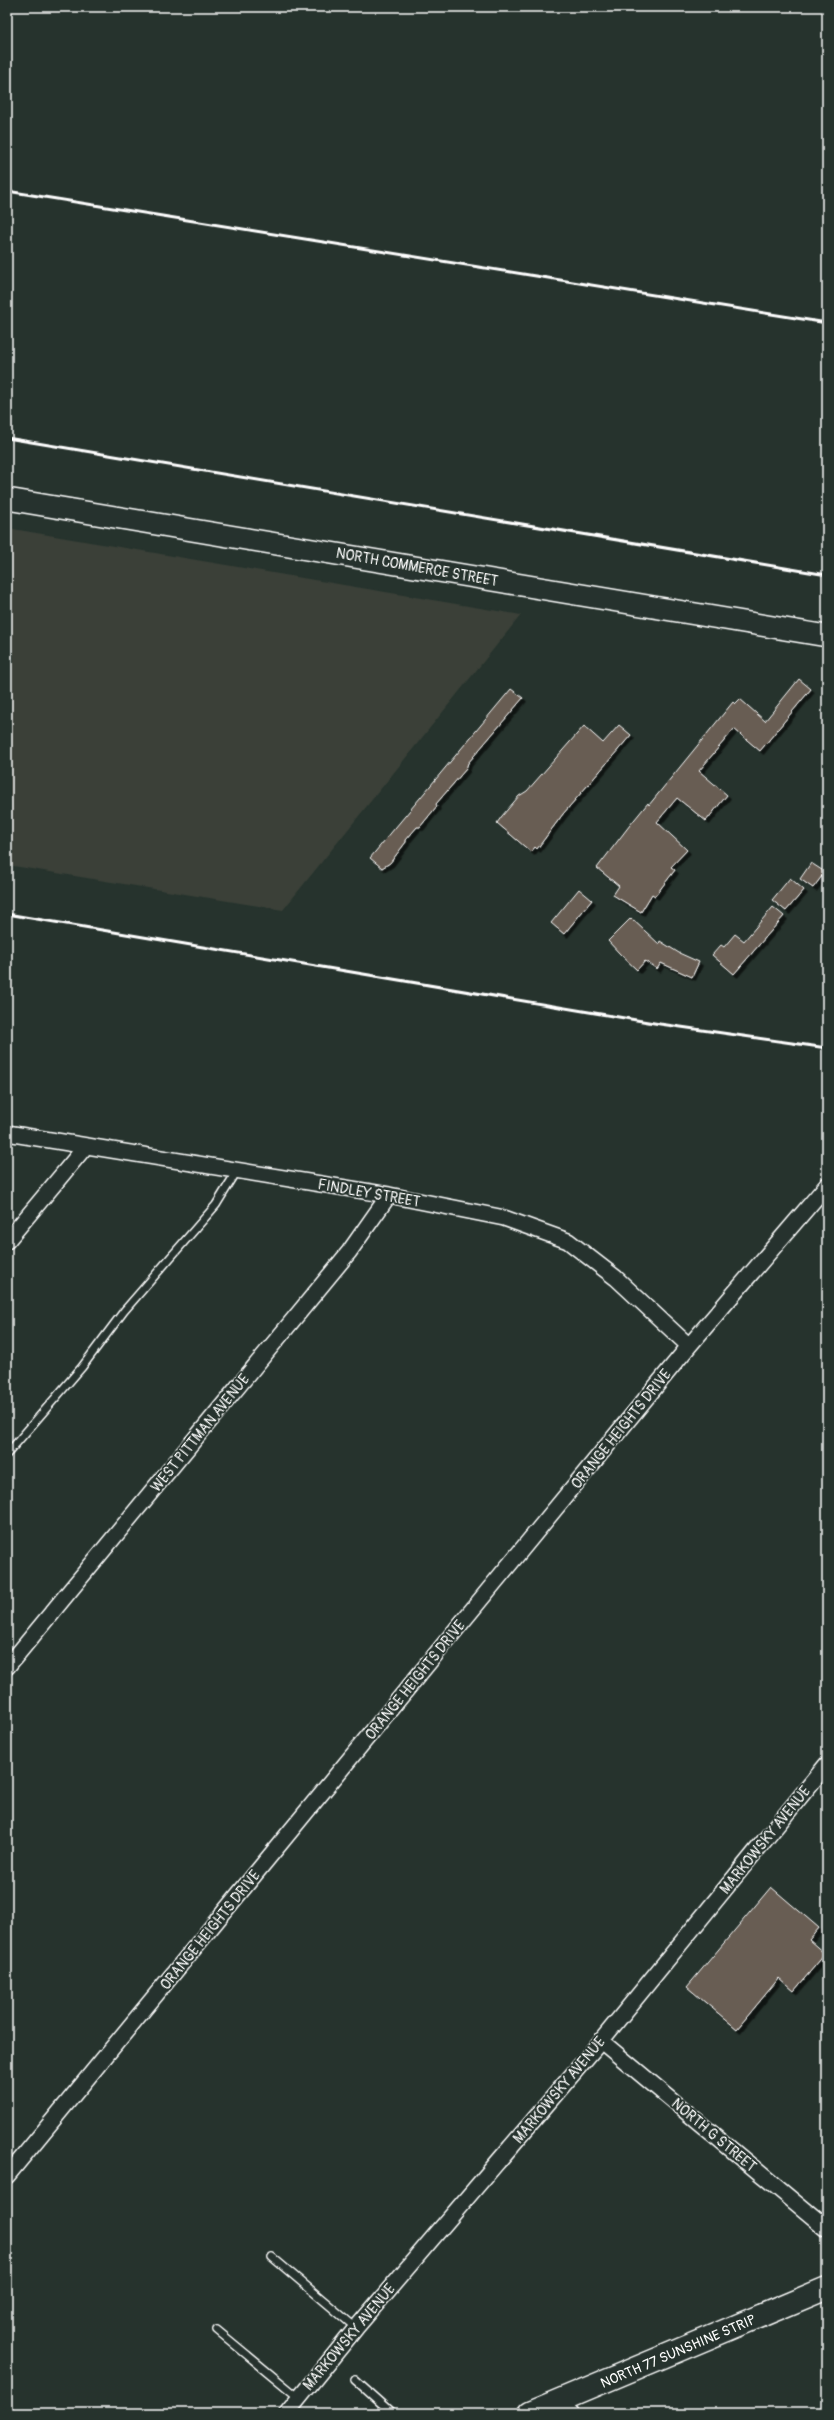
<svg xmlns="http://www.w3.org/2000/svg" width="834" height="2420" viewBox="0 0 834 2420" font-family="Pangolin,sans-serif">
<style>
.built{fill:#3a4038}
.building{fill:#685d53;stroke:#fff;filter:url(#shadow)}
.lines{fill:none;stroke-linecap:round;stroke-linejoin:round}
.lane-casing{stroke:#fff;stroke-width:10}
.street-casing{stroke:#fff;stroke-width:18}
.secondary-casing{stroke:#fff;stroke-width:24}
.primary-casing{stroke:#fff;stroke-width:25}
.lane{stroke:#26332d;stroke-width:7}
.street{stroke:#26332d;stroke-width:15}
.secondary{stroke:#26332d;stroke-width:21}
.primary{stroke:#26332d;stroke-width:22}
.rail{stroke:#fff;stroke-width:3}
.labels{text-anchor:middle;stroke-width:3.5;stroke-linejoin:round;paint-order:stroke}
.street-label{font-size:14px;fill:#fff;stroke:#26332d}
</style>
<defs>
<filter id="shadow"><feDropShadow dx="3.5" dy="3.5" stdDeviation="0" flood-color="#0009"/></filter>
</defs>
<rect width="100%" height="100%" fill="#26332d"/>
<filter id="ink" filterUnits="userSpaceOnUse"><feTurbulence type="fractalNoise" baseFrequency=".025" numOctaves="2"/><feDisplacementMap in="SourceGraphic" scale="8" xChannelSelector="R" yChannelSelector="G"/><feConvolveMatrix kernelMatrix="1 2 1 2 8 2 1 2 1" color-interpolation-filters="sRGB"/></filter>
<g filter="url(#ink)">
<!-- built -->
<path class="built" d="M7 528 521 615 283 910 7 865Z"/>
<!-- building -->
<path class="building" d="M799 679 811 689 760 751 734 729 699 771 727 795 706 821 677 798 657 822 687 850 671 867 675 870 655 896 652 894 641 912 613 895 619 886 597 868 630 825 648 803 649 805 733 702 735 704 740 699 765 721Z
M511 689 523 698 468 763 466 769 436 804 437 806 420 827H417L406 840V842L390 863 382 868 370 858Z
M619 725 631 735 563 814 537 849 535 847 531 852 497 823 502 816 519 796 527 791 584 726 603 743Z
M811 863 825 872 813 888 800 879Z
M790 878 804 890 786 911 772 900Z
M579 889 592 900 564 934 551 923Z
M773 907 784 916 734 974 712 955 721 945 724 947 735 934 744 941Z
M631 918 659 944 660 941 679 953 699 962 692 977 661 963 657 969 645 961 637 970 620 954 608 941Z
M771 1887 819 1928 809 1940 825 1954 794 1991 779 1978 737 2029 687 1987Z"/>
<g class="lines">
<defs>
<path id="lane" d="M7 1454 82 1367 124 1311 216 1205 237 1171
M272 2257 356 2328
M217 2330 298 2397
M355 2380 392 2413"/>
<path id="street" d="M7 1133 389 1195 504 1218 568 1241 616 1278 689 1346
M7 1241 86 1146
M7 1667 349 1252 389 1195
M601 2041 827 2229
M7 2176 689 1346 827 1185
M560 2400 573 2413
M287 2413 356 2328 601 2041 827 1764"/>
<path id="secondary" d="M7 499 827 636"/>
<path id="primary" d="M529 2413 827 2288"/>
</defs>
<!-- lane casing -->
<use href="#lane" class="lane-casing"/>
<!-- street casing -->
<use href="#street" class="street-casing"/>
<!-- secondary casing -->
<use href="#secondary" class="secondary-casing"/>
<!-- primary casing -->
<use href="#primary" class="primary-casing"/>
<!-- lane -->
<use href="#lane" class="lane"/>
<!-- street -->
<use href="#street" class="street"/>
<!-- secondary -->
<use href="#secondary" class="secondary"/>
<!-- primary -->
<use href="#primary" class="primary"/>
<!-- rail -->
<path class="rail" d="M7 191 827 323
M7 438 827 575
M7 914 660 1024 827 1048"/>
</g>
</g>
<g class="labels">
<!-- street labels -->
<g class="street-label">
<text transform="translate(417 567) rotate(10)" y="5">NORTH COMMERCE STREET</text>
<text transform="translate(369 1193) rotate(10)" y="5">FINDLEY STREET</text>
<text transform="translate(621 1429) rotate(-51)" y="5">ORANGE HEIGHTS DRIVE</text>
<text transform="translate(200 1433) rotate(-51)" y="5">WEST PITTMAN AVENUE</text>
<text transform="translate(415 1680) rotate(-51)" y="5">ORANGE HEIGHTS DRIVE</text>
<text transform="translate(765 1840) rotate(-51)" y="5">MARKOWSKY AVENUE</text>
<text transform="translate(210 1930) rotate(-51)" y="5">ORANGE HEIGHTS DRIVE</text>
<text transform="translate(559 2090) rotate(-50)" y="5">MARKOWSKY AVENUE</text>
<text transform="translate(714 2135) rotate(40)" y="5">NORTH G STREET</text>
<text transform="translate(349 2337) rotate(-50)" y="5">MARKOWSKY AVENUE</text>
<text transform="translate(678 2351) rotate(-23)" y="5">NORTH 77 SUNSHINE STRIP</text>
</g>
</g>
<!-- margin -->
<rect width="834" height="2420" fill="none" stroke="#26332d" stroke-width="24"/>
<rect x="12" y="12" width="810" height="2396" fill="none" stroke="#fff" stroke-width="1.5" filter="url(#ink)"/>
</svg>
